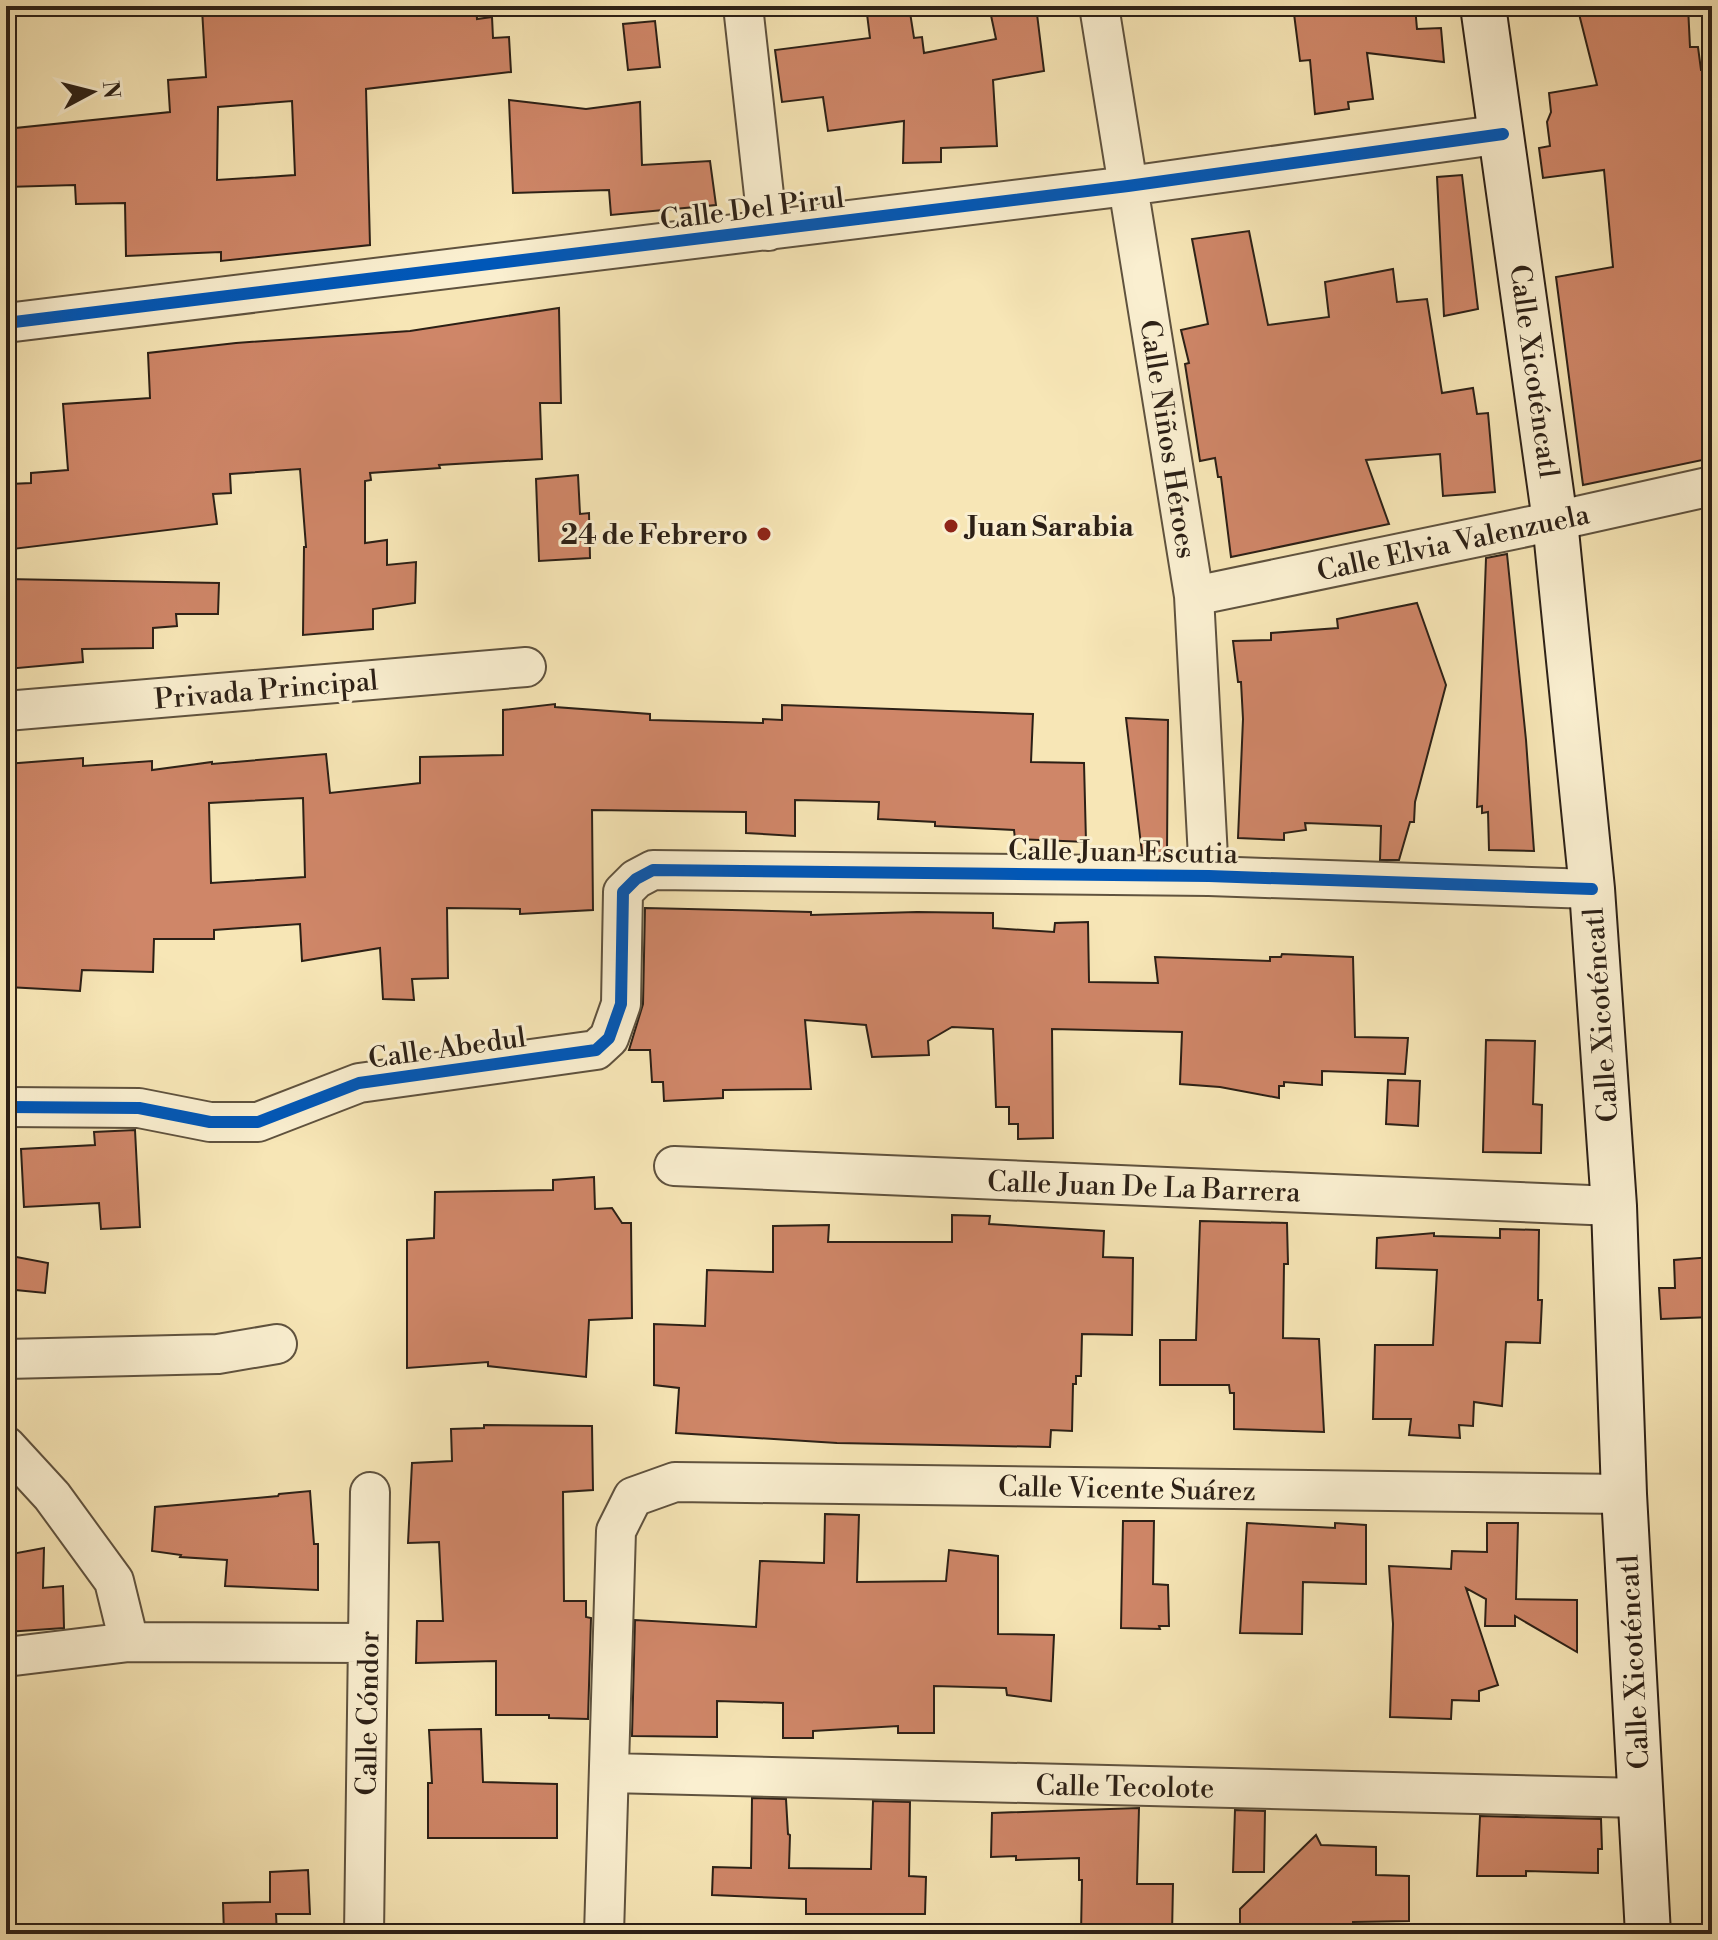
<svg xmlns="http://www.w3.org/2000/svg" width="1718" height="1940" viewBox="0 0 1718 1940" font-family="'Libre Bodoni',serif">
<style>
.building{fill:#cf8668;stroke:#2c2016;stroke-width:2;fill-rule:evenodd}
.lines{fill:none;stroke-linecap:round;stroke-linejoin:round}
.minor-casing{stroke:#5f523e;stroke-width:42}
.secondary-casing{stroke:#2c2016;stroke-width:48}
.minor{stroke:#faefd0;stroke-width:38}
.secondary{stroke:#faefd0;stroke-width:44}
.cycleway-casing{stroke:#faefd0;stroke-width:17}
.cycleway{stroke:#0057b8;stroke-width:12}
.poi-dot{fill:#8f2418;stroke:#faefd0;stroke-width:3}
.labels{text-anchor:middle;stroke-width:6;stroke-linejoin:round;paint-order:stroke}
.street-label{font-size:28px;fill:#2c2016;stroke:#faefd0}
.poi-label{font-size:28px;font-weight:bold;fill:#2c2016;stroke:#faefd0;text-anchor:start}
</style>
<rect width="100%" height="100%" fill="#f7e6b6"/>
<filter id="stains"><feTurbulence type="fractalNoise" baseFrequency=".0025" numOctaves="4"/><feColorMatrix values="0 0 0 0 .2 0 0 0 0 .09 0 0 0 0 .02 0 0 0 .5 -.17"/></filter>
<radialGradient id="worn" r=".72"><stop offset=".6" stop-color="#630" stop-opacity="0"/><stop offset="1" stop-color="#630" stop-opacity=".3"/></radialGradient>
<!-- building -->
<path class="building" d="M229 6H476L477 19 492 17 493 38 509 37 511 72 366 89 370 245 221 261V252L126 256 125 203 76 204 75 185 6 187V129L170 112 168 80 206 77 202 9ZM292 101 295 175 217 180 218 107Z
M866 6H909L914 38 922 37 924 53 996 39 989 6H1036L1044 71 993 80 997 146 941 148V162L903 163 904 121 828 131 823 97 782 102 775 50 870 38Z
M1293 6H1415L1417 29 1441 28 1444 62 1367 53 1373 99 1348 102 1349 109 1315 114 1310 60 1300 61Z
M1577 6H1688L1690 47H1698L1701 70 1712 69V458L1583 485 1556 277 1613 267 1604 170 1543 178 1539 148 1550 146 1547 122 1551 112 1549 93 1597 85Z
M655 21 660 67 628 70 623 24Z
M509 100 586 109 640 102 642 165 710 161 716 205 611 215 609 190 513 193Z
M1462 175 1478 309 1444 316 1437 177Z
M1249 231 1268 325 1329 317 1325 282 1393 269 1397 302 1427 299 1442 393 1473 388 1477 414 1488 413 1495 492 1443 496 1440 454 1366 460 1389 524 1231 557 1221 477H1218L1215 458 1200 461 1185 364 1189 363 1181 330 1208 324 1192 239Z
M559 308 561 403H540L542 459 439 465 440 468 370 473 371 480 365 481V543L387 540V565L416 562 415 603 373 609V629L303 635 304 547H306L300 469 230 474 231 493 213 494 217 524 13 549 10 484 31 483V473L68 470 63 404 150 398 148 353 236 343 410 331Z
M578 475 580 514 589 513 590 558 539 561 536 479Z
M1507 554 1526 740 1534 851 1489 850 1488 812 1482 813V806L1477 807 1486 558Z
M6 579 219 583 218 614H176L177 626 153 628V648L82 649 83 662 7 669Z
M1417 603 1446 685 1415 802 1414 822H1410L1399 860H1380L1381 826 1305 823 1306 830 1284 833V840L1238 838 1243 719 1241 682H1238L1233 641 1271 640V633L1338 628 1337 619Z
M555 704V707L650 714V720L763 723V719L782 720V705L1033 714 1031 762 1084 763 1086 842 1015 839 1014 830 935 826V822L878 819 879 802 795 800V836L746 833V812L592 810 593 910 520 914V909L447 908 448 978 412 979 414 1000 383 999 380 948 302 961 300 924 214 930V939H154L153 972 82 970 80 991 8 987 12 888H8L11 828H6V764L83 758V766L152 761V770L212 762V764L326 754 330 793 394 786 420 783V757L503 755V710ZM303 798 305 877 211 883 209 803Z
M1126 718 1168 720 1167 854 1142 853Z
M645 908 811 912V915L917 912 993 913V928L1054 932 1055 923 1088 922 1089 982 1158 983 1155 957 1270 961V957H1281L1282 954 1353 957 1355 1037 1408 1038 1405 1074 1322 1071V1085L1284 1082V1086H1279V1098L1220 1087 1180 1084 1182 1032 1052 1029 1053 1138 1018 1139V1124H1009V1107H996L993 1029 952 1027 928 1041 929 1055 872 1057 866 1025 805 1020 811 1089 723 1090V1098L664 1101 663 1082H652L650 1050H629L643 1004Z
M1486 1040 1535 1041 1533 1104 1542 1105 1541 1153 1483 1152Z
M1388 1080 1420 1081 1418 1126 1386 1124Z
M135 1130 140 1227 101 1229 99 1203 24 1207 21 1149 95 1145 94 1132Z
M594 1177 595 1209 612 1208 622 1223H631L632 1318 589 1320 586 1377 488 1366V1362L407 1368V1240L434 1238 435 1192 553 1190V1180Z
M952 1215 990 1216 989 1224 1104 1231 1103 1257 1133 1258 1132 1335 1082 1334 1081 1376H1076V1384H1073L1072 1431 1051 1430 1050 1447 837 1443 676 1433 679 1388 654 1385V1324L705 1326 707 1270 773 1272V1226L829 1225 828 1242H952Z
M1200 1221 1287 1223 1288 1264H1284L1283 1338 1319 1339 1324 1432 1234 1429V1393H1230L1229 1385H1160V1340H1196Z
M1500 1229 1539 1230 1538 1300H1542L1540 1343 1506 1342 1502 1406 1474 1402 1473 1426 1459 1425 1460 1438 1409 1435 1411 1419H1373L1375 1345H1433L1437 1270 1376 1268 1377 1238 1434 1233V1236L1500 1238Z
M6 1255 48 1263 45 1293 6 1289Z
M1712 1257V1317L1661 1319 1659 1288H1675L1674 1260Z
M484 1425 592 1426 593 1490 563 1492 564 1601H586V1617L591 1618 588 1719 549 1718V1715H496V1661L416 1663 417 1621H443L439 1542 408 1543 412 1463 452 1461 451 1429 484 1428Z
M310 1491 314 1544H318V1590L225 1586 227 1560 180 1557 181 1555 152 1551 155 1507 278 1496 279 1494Z
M825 1514 859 1515 857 1582 946 1581 949 1550 998 1556V1634L1054 1635 1051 1701 1007 1695 1006 1688 934 1686V1733H898V1726L813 1731V1738H783V1703L717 1701V1737L632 1736 635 1620 756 1627 760 1561 824 1563Z
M1123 1521H1154L1153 1584 1168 1585 1169 1626H1159L1160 1629 1121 1628Z
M1247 1523 1335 1528V1523L1366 1525V1584L1303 1582 1302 1634 1240 1633Z
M1487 1523H1518L1516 1599 1577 1600V1652L1515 1616V1626H1485L1486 1599 1466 1588 1498 1685 1479 1691V1701L1452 1700 1451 1719 1390 1717 1393 1624 1389 1566 1451 1569 1452 1551 1487 1552Z
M44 1548 43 1588 63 1586 64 1628 6 1632V1555Z
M481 1729 483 1782 557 1784V1838H428V1783H432L429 1730Z
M752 1798 786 1799 788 1834 790 1835 789 1868 871 1869 873 1801 910 1802 909 1876 926 1877 925 1914H806V1899L712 1895 713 1867 751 1868Z
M1139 1808 1137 1884H1173L1172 1934H1081L1082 1880H1079V1858L1016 1860V1856L991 1857 992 1813Z
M1235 1810 1265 1811 1264 1872H1233Z
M1480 1816 1601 1819 1602 1849H1598V1873L1526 1871V1876H1477Z
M1316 1835 1321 1845 1376 1847V1875L1409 1876V1921L1353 1922V1934H1240V1909Z
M308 1870 310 1914H276L277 1934H224L223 1903 270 1902V1872Z"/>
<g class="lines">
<defs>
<path id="minor" d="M743 6 768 231
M1099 6 1194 596 1209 876
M6 323 1128 186 1503 134
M1194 596 1555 521 1712 486
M6 711 526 667
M6 1107 139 1108 210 1122H258L359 1083 596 1050 609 1038 621 1004 623 892 636 879 653 870 1209 876 1592 889
M674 1166 1614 1206
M6 1359 218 1354 277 1344
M6 1446 52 1496 114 1581 129 1642
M6 1657 129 1642 368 1643
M609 1773 1641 1798
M364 1934 370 1492
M604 1934 616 1531 633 1497 675 1482 1624 1494"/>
<path id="secondary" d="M1483 6 1555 521 1592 889 1614 1206 1624 1494 1648 1934"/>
</defs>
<!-- minor casing -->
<use href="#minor" class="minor-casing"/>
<!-- secondary casing -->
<use href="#secondary" class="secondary-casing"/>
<!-- minor -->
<use href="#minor" class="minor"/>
<!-- secondary -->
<use href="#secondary" class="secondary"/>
<defs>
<path id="cycleway" d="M6 323 1128 186 1503 134
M6 1107 139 1108 210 1122H258L359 1083 596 1050 609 1038 621 1004 623 892 636 879 653 870 1209 876 1592 889"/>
</defs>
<!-- cycleway casing -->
<use href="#cycleway" class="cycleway-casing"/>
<!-- cycleway -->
<use href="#cycleway" class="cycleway"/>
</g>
<!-- markers -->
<g class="poi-dot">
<circle cx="951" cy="526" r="8"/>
<circle cx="764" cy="534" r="8"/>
</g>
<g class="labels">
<!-- street labels -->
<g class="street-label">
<text transform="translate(752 208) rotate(-7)" y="10">Calle Del Pirul</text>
<text transform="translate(1535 371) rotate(82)" y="10">Calle Xicoténcatl</text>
<text transform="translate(1169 439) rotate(81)" y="10">Calle Niños Héroes</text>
<text transform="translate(1453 542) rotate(-12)" y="10">Calle Elvia Valenzuela</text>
<text transform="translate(266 689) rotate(-5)" y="10">Privada Principal</text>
<text transform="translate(1123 851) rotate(1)" y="10">Calle Juan Escutia</text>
<text transform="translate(1600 1015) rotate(-94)" y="10">Calle Xicoténcatl</text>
<text transform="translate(447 1047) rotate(-8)" y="10">Calle Abedul</text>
<text transform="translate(1144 1186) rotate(2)" y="10">Calle Juan De La Barrera</text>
<text transform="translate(1127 1488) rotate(1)" y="10">Calle Vicente Suárez</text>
<text transform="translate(1633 1662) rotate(-93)" y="10">Calle Xicoténcatl</text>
<text transform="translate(367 1713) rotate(-89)" y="10">Calle Cóndor</text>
<text transform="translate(1125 1786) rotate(1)" y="10">Calle Tecolote</text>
</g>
<!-- poi labels -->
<g class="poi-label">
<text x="967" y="536">Juan Sarabia</text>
<text x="748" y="544" text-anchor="end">24 de Febrero</text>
</g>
</g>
<!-- margin -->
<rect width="1718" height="1940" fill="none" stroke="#f7e6b6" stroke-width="32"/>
<rect x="8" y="8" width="1702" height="1924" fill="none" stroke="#2c2016" stroke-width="4"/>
<rect x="16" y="16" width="1686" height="1908" fill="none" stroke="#2c2016" stroke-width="2"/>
<!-- north arrow -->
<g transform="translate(92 92) rotate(83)" stroke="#faefd0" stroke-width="6" paint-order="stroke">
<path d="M0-6L14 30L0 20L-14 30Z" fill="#2c2016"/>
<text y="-12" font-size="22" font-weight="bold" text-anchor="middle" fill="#2c2016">N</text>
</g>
<rect width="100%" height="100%" filter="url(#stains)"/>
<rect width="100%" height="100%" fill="url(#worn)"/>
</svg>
